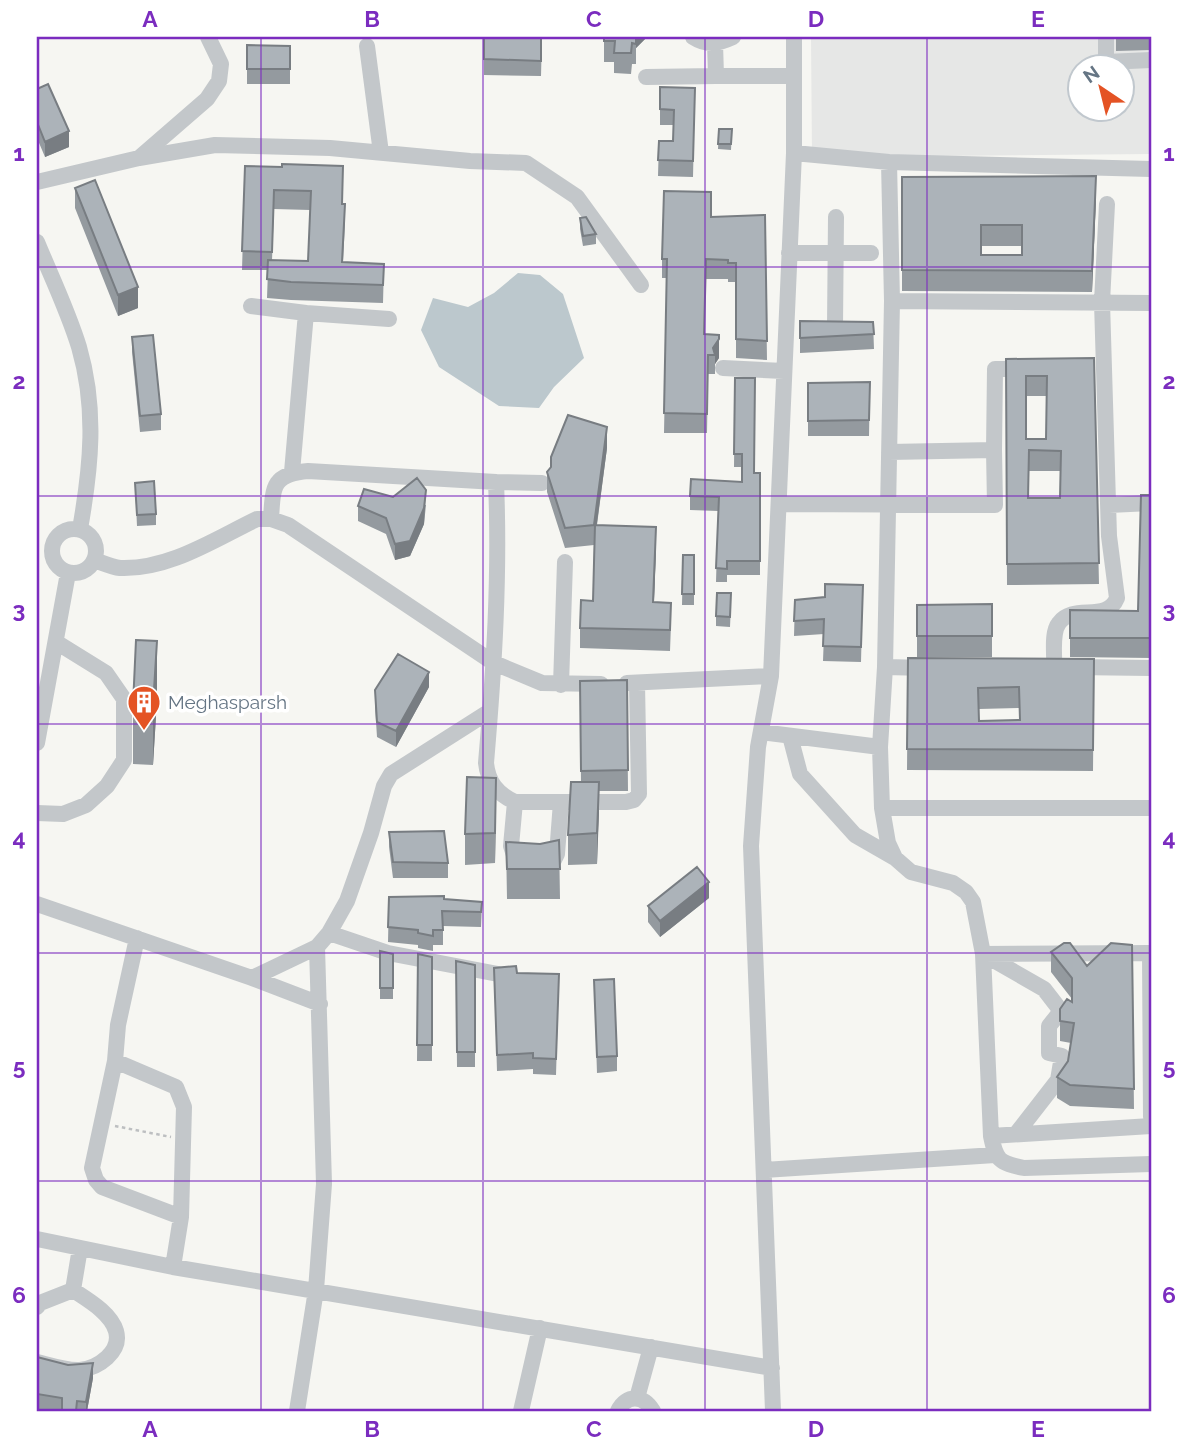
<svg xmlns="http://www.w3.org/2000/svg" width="1188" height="1448" viewBox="0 0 1188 1448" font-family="Raleway,sans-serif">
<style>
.built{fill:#e6e7e6;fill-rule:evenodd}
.water{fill:#bcc8cd}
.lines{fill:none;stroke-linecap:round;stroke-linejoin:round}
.path{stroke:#bdbfc1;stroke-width:2.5;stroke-dasharray:3.5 3.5;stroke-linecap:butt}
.minor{stroke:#c3c7ca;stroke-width:16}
.wall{fill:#949a9f;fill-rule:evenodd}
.shaded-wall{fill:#787d82}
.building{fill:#acb3b9;stroke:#787d82;stroke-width:2;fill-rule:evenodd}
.grid{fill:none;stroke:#7b2cbf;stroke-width:2;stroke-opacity:0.55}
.labels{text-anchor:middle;stroke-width:7;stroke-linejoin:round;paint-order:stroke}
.poi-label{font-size:19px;fill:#657584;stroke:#fff;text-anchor:start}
.neatline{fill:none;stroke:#7b2cbf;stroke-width:2.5}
.grid-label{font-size:23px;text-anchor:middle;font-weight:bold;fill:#7b2cbf}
</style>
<rect width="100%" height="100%" fill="#f6f6f2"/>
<!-- built -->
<path class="built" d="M811 37H1151V154L812 157ZM1080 66H1122V108H1080Z"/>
<!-- water -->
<path class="water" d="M518 273 540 275 563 294 584 358 554 387 539 408 499 406 439 367 421 330 433 298 468 307 494 293Z"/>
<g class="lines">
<!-- path -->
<path class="path" d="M115 1126 171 1137"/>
<!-- minor -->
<path class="minor" d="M693 37C707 46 718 44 733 37
M1106 37V62L1151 60
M715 43 716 76H794
M367 46 381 153
M646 77 716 76
M794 153 889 162 1151 169
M139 158 215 145 330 148 470 161 526 163 577 197 641 285
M889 162 892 301 885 667 880 747 882 808 888 843 895 858 911 872 953 883 966 892 973 902 983 954 991 1136C996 1160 999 1163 1024 1168L1151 1164
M37 182 139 158 207 99 219 81 221 64 208 37
M37 242C51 276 68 311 79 347 97 409 91 467 80 529
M789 253H871
M892 301 1151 303
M251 306 306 313 292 472
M306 313 389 319
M835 327 836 217
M723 368 784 371
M994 450 995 369H1027
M496 482 542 483
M779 504 995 505 994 450 889 452
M1109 505 1151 503
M271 519C273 487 272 474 308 471L496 482C500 576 494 669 486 763 488 782 497 794 515 802H626L634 800 639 794 637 683
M52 551a22 22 0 1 1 44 0a22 22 0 1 1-44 0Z
M94 560C103 563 112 567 120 568 169 570 215 539 257 519H271L288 525 494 663 542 683 601 684
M885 667 928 668
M1054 667C1055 654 1051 633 1059 623 1073 603 1107 623 1117 598L1109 536 1102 302 1107 204
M1073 667 1151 668
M627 683 771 676
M561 685 565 562
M761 732 880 747
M790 736 800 774 855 835 895 858
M37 743 68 573
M515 802 511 846 516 861
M882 808H1151
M37 813 63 814 86 805 107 786 124 760V699L106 673 56 642
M554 860 557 854 561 802
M37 904 252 978 317 947 329 933 347 901 371 833 384 786 391 774 490 711
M329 933 388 953 498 974
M137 938 118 1025 115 1061 92 1168 96 1180 102 1187 181 1217
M983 954 1150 953 1151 1117
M983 954 1044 989 1061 1011 1049 1026V1053L1062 1056 1058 1080 1016 1134
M252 978 320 1004
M115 1061 176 1087 184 1107 181 1217 173 1267
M991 1136 1151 1126
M764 1170 995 1155
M37 1239 173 1267 772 1368
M37 1307 40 1303 73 1290 80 1248
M37 1362C49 1365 67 1371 80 1370 98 1368 122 1352 116 1331 111 1313 88 1300 73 1290
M637 1398 651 1347
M297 1411 316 1290 324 1184 317 947
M521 1411 540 1328
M618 1411C626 1394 644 1395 653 1411
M773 1411 751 846 758 747 771 676 794 153V37"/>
</g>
<!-- wall -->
<path class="wall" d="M484 37H542L541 76 484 75Z
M604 37H647L636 48V64H632L631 74 614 73V62H604Z
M1116 37H1151V50L1116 51Z
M247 45 290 46V84H247Z
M660 87 695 88 693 177 658 176 659 141H673V125H660Z
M37 89 69 147 45 157 37 138Z
M719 129H732L731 150 718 149Z
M245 166 342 204 345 222 343 262 384 264 383 303 291 300 267 298 268 270H242ZM274 209 310 210 308 261 272 260Z
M902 177 1096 197 1092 292 902 291ZM981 246H1022V255H981Z
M75 188 138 308 118 316 75 208Z
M765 215 767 360 736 358V282H728V279H706L704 334 719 335V358L715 364V374H708L707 433H664L667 278H662V259L711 217Z
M580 218 596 234V244L583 246 580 229Z
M800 321 873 322 874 349 800 353Z
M132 337 161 414V430L140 432 132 352Z
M1094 358 1099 584 1007 585 1006 359ZM1026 396H1047L1046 439H1026ZM1029 471H1061L1060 498H1028Z
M735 378 754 473H760V575H727V582H716L718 511 690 510V496L742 482V467H734Z
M870 382 869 436H808V383Z
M607 448 597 525 656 548 654 602 671 624 670 651 580 648V628L593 601 594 545 565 548 547 492V472Z
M135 483 156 514V525L137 526Z
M1151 495V658L1070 657V610L1138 611Z
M393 497 426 505 424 524 410 556 395 560 386 534 358 521V506Z
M683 555H694V605H682Z
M863 585 861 662 823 661 824 634 794 636 795 600 825 597Z
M731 604 730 627 716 626V616Z
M992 604V657H917V605Z
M908 658 1094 659 1093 771 907 770ZM1019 708V720L979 721V709Z
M627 680 628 791H599L597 864 568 865V835L581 782 580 681Z
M429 687 396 747 377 737 375 706V690Z
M157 700 153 765 133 764V705Z
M496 808 495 863 465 865V834Z
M389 832 448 863V878H393L389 847Z
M559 840 560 899H507L506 842 540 844Z
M389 897 482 902 481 927 443 926V945H433V951L418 948V945L388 942Z
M709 898 660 937 648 922V906Z
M1132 945 1134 1109 1070 1106 1057 1098V1077L1068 1061 1071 1043 1060 1041V1009L1072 1002V999L1051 972V952L1087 966Z
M380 951 393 954V999H380Z
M418 954 432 957V1061H417Z
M456 961 475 965V1067H457Z
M494 968 517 973 559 974 556 1075 533 1074V1069L497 1071Z
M594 980 617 1056V1071L597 1073Z
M37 1357 93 1378 87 1411H51L37 1409Z"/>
<!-- shaded-wall -->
<path class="shaded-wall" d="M636 37H647L636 48Z
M69 131V147L45 157V142Z
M1096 176V197L1092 292V271Z
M138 287V308L118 316V295Z
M719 339V358L715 364V355L713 348Z
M607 427V448L594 545V525Z
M426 490 424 524 410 556 395 560V544Z
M656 527V548L653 623V602Z
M157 641V700L153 765V706Z
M429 672V687L396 747V731Z
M496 778V808L495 863V833Z
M599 782V813L597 864V833Z
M709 882V898L660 937V921Z
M93 1363V1378L87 1411H86V1402Z"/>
<!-- building -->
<path class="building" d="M484 37H541V61L484 59Z
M604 37H636V44L632 43 631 53H614L615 41H604Z
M247 45 290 46V69H247Z
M48 84 69 131 45 142 37 122V89Z
M660 87 695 88 693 161 658 160 659 141H673L674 110 660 109Z
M719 129H732L731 144H718Z
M282 164 343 166 342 204H345L342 262 384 264 383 285 291 282 267 279 268 260 308 261 311 191 274 190 272 252 242 251 245 166 282 167Z
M1096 176 1092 271 902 270V177ZM981 225H1022V255H981Z
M95 180 138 287 118 295 75 188Z
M664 191 711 192V217L765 215 767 341 736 339V263H728V260L706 259 704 334 719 335V339L713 348 715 355H708L707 414 664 413 667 259H662Z
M586 217 596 234 583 236 580 218Z
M800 321 873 322 874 334 800 338Z
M153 335 161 414 140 416 132 337Z
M1094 358 1099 563 1007 564 1006 359ZM1026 376H1047L1046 439H1026ZM1029 450 1061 451 1060 498H1028Z
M735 378H755L754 473H760V561H727V569L716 568 719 497 690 496 691 479 742 482V454H734Z
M870 382 869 420 808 421V383Z
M568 415 607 427 594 525 565 528 547 472 551 467V457Z
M417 478 426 490 424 508 410 541 395 544 386 518 358 506 364 489 393 497Z
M154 481 156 514 137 515 135 483Z
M1141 495H1151V638H1070V610L1138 611Z
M595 525 656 527 653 602 671 603 670 630 580 628 581 600 593 601Z
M683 555H694V594H682Z
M825 584 863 585 861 647 823 646 824 619 794 621 795 600 825 597Z
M717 593H731L730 617 716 616Z
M992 604V636H917V605Z
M136 640 157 641 153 706 133 705Z
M398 654 429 672 396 731 377 722 375 690Z
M908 658 1094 659 1093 750 907 749ZM1019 687 1020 720 979 721 978 688Z
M627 680 628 770 581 771 580 681Z
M467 777 496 778 495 833 465 834Z
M571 782H599L597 833 568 835Z
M444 831 448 863 393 862 389 832Z
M559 840 560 869H507L506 842 540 844Z
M697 867 709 882 660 921 648 906Z
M444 896V899L482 902 481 912 442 911 443 930H433V936L418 933V930L388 927 389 897Z
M1064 943H1070L1087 966 1111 943 1132 945 1134 1089 1070 1085 1057 1077 1068 1061 1074 1023 1060 1021V1009L1067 999 1072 1002V978L1051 952Z
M380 951 393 954V988H380Z
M418 954 432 957V1045H417Z
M456 961 475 965V1052H457Z
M516 966 517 973 559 974 556 1059 533 1058V1053L497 1055 494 968Z
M614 979 617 1056 597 1057 594 980Z
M37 1357 68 1365 93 1363 86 1402 77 1401 76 1411H62V1398L37 1394Z"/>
<!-- grid -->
<path class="grid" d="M261 37V1411M483 37V1411M705 37V1411M927 37V1411M37 267H1151M37 496H1151M37 724H1151M37 953H1151M37 1181H1151"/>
<!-- icons -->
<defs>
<symbol id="building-pin" viewBox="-11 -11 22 30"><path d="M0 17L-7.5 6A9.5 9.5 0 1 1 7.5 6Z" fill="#e45324" stroke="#fff"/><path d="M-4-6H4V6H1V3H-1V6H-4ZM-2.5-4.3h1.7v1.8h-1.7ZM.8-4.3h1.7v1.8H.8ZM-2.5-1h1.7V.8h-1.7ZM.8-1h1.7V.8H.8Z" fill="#fff"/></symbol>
</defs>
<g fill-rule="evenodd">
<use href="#building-pin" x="125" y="683" width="38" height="52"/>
</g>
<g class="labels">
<!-- poi labels -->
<g class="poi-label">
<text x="168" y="709">Meghasparsh</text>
</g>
</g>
<!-- border -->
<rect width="1188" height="1448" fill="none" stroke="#ffffff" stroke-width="77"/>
<!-- north arrow -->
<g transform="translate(1101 88) rotate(325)"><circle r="33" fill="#ffffff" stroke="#c1c8ce" stroke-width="2"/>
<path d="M0-5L12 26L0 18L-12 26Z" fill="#e45324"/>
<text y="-10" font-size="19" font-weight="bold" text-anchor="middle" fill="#657584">N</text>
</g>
<rect x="38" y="38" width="1112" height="1372" class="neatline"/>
<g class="grid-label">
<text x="150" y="27">A</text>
<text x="372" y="27">B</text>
<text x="594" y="27">C</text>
<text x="816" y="27">D</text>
<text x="1038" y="27">E</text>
<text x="19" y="161">1</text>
<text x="1169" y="161">1</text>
<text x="19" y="389">2</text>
<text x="1169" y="389">2</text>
<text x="19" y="618">3</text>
<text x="1169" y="618">3</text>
<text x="19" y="846">4</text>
<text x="1169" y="846">4</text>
<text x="19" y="1075">5</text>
<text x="1169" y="1075">5</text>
<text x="19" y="1303">6</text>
<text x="1169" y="1303">6</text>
<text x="150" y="1437">A</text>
<text x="372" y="1437">B</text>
<text x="594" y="1437">C</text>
<text x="816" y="1437">D</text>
<text x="1038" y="1437">E</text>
</g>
</svg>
